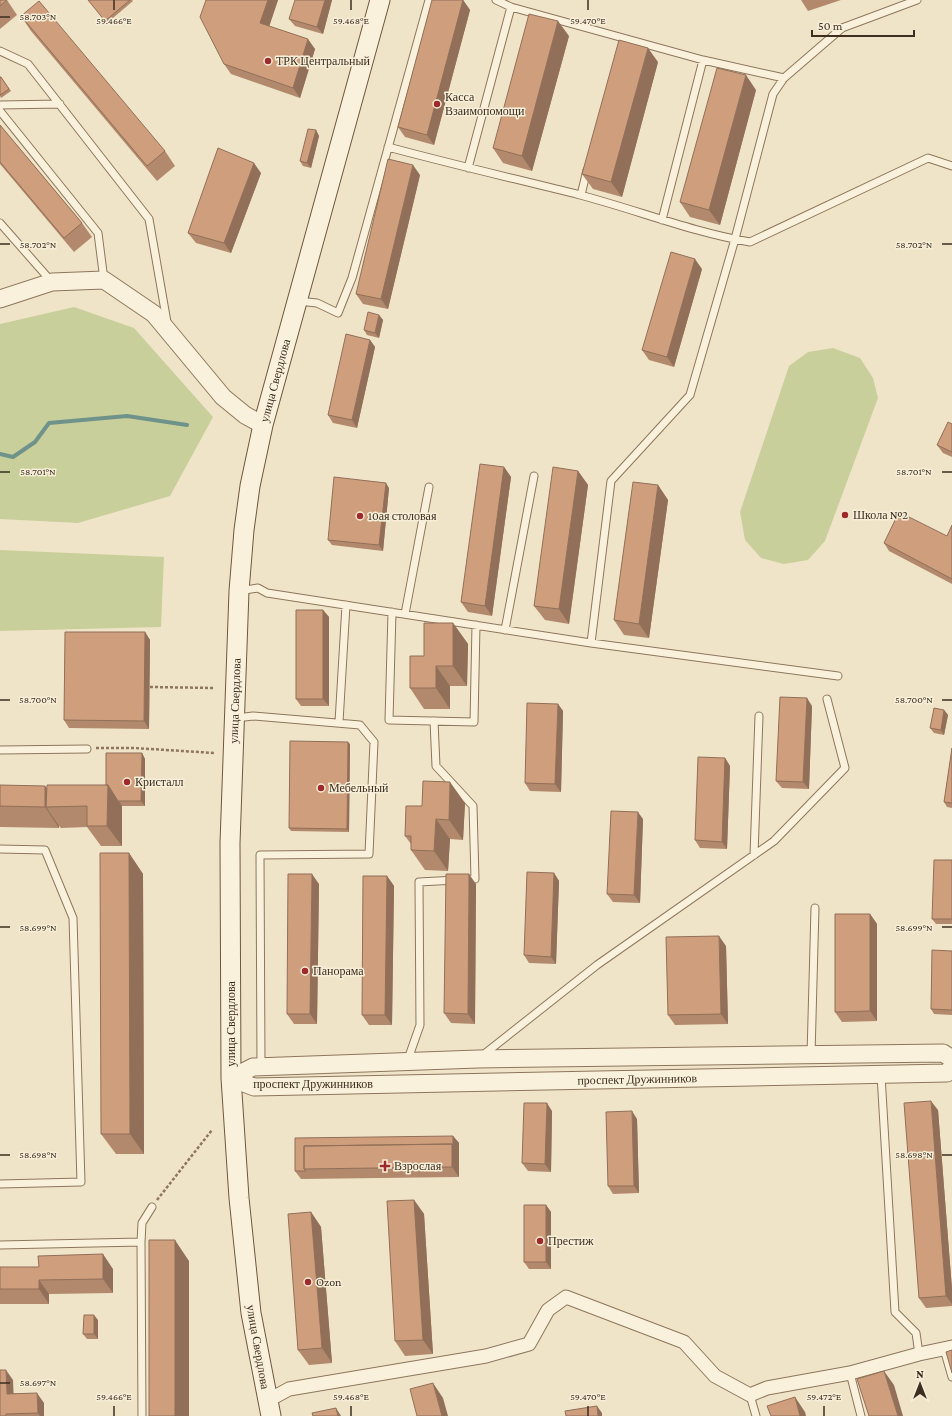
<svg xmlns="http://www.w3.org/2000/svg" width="952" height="1416" viewBox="0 0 952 1416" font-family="'Crimson Pro',serif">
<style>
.green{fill:#c9cf9b}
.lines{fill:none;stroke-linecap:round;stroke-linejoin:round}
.stream{stroke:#6f938a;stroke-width:4}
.service-casing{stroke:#8d765c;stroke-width:9}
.minor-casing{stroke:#8d765c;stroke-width:15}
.tertiary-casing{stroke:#8d765c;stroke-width:19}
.secondary-casing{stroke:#6f573f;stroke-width:21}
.path{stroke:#8d765c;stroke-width:2.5;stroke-dasharray:3 2;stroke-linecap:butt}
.service{stroke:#faf1dc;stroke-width:7}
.minor{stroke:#faf1dc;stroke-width:13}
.tertiary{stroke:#faf1dc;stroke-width:17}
.secondary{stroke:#faf1dc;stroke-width:19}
.wall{fill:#b2896c}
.shaded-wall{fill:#916f58}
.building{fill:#cf9f7d;stroke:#916f58}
.ticks{fill:none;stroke:#3d2e20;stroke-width:1.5}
.poi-dot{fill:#9e2a2b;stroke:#f7eed8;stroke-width:1.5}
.labels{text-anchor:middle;stroke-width:3;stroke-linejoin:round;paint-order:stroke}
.poi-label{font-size:12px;fill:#3d2e20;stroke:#f7eed8;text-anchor:start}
.street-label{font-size:12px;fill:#3d2e20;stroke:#f7eed8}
.ticks-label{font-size:10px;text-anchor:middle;fill:#3d2e20;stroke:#f7eed8;stroke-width:3;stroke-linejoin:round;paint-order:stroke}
</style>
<rect width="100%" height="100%" fill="#f0e4c8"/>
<!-- green -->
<path class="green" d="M74 307 134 328 213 417 170 496 78 523 0 519V324Z
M833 348 860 358 873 378 878 398 825 541 808 560 784 564 761 558 745 540 740 512 789 366 808 352Z
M0 550 164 557 161 627 0 631Z"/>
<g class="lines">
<!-- stream -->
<path class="stream" d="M0 454 13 457 35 442 49 423 127 416 187 425"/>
<defs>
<path id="service" d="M496 0 511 7 703 60 784 78
M0 51 28 64 149 219 167 322
M0 105 60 104
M0 111 98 233 104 280
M388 147C451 164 516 179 580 195 637 210 692 232 750 242L928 158 952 166
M468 168 511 7
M581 195 587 170
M662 220 703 60
M0 223 51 281
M298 301 317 303 338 313 352 278 429 0
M239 591 258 588 267 593 591 643 838 676
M392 612 389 720 474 722 476 625
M405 614 429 487
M505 630 534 476
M591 643 611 481 690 395 735 239 773 94 784 78 842 28 917 0
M236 718 253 716 360 725 374 742 369 854 260 855 261 1066
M339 722 346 605
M0 750 87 749
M0 849 45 850 73 918 81 1182 0 1184
M754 855 759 716
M483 1055 597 965 774 841 845 768 827 699
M811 1055 815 908
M407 1062 420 1025 419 882 475 879 473 806 436 766 434 721
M881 1075 895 1312 916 1333 919 1354
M141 1242 142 1223 152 1207
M0 1245 141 1242 142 1416
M944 1349 952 1377
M850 1373 861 1416
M750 1395 756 1416"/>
<path id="minor" d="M267 1401 289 1389 486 1356 529 1344 548 1310 566 1297 684 1342 715 1376 750 1395 767 1388 850 1373 919 1354 952 1347"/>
<g id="tertiary">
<path d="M0 299 52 282 104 280 154 314 223 397 245 415 263 425"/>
<path d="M231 1078 253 1067 478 1059 943 1053 952 1059"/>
<path id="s1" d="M231 1078 254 1087 947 1073 952 1067"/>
</g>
<g id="secondary">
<path id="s2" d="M271 1416 251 1313 239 1198 231 1078 230 843 239 591 244 530 250 486 263 425 380 0"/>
</g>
</defs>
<!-- service casing -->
<use href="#service" class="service-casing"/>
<!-- minor casing -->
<use href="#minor" class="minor-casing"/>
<!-- tertiary casing -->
<use href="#tertiary" class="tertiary-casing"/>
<!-- secondary casing -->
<use href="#secondary" class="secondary-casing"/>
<!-- path -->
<path class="path" d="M150 687 215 688
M96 748H134L214 753
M157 1200 212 1130"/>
<!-- service -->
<use href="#service" class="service"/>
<!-- minor -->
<use href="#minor" class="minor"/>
<!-- tertiary -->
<use href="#tertiary" class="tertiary"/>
<!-- secondary -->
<use href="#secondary" class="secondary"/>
</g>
<!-- wall -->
<path class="wall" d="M0 0H7L17 15 0 29Z
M88 0H132L133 1 107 23Z
M206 0H278L269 26 315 49 300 98 231 74 224 64Z
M332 0 323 34 295 26 289 19Z
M463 0 470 10 434 145 405 137 398 127Z
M801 0H841L808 11Z
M21 16 165 151 175 166 157 181 31 31Z
M569 36 532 171 503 163 493 148Z
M658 62 622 197 593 189 582 174Z
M0 77H1L11 91 1 98 0 96Z
M756 90 720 225 690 217 680 202Z
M0 125 82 223 92 237 74 252 0 164Z
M316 130 319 136 311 168 303 166 300 161Z
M261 173 231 253 196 243 188 233Z
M420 175 388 309 363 304 356 294Z
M702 269 674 367 649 360 642 350Z
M379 315 383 320 379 338 367 335 364 330Z
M370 340 375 347 357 428 333 423 328 415Z
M952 424V457L943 453 937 445Z
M504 467 511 477 492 616 468 612 461 602Z
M578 471 588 485 569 624 545 620 534 606Z
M658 485 668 500 649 638 624 635 614 620Z
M389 488 383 551 332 545 328 540Z
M952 525V584L889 551 884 543 947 536Z
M323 610 329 617V706H301L296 699Z
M453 623 468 644 467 686H450V709H424L410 688 424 656Z
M145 632 150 640 149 729 69 728 64 720Z
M558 704 563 711 561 792 530 791 525 783Z
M812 706 809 789 782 788 776 781Z
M944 710 948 715 944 735 934 733 930 728Z
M350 744 349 832 291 831 289 828Z
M952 748V808L947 807 944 802Z
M142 753 145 759V806H122V846H101L87 827 61 828 59 826V828L0 827V785L47 789 106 785Z
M725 758 730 766 727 849 700 848 695 840Z
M465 803 463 840 450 839 448 871 425 870 411 850V844L405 836 422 806Z
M643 819 640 903 613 902 607 894Z
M129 853 143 874 144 1154H116L101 1134Z
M952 860V924H936L932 919Z
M554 873 559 881 556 964 529 963 524 955Z
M387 876 394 886 392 1025H369L362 1015Z
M319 884 317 1024H294L287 1014Z
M476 884 475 1024 451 1023 444 1013Z
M870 914 877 924V1021L842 1022 835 1012Z
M726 946 728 1024 675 1025 668 1015Z
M952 951V1015L934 1014 931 1009Z
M938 1110 952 1289V1306L926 1308 919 1298Z
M552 1111 551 1172 528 1171 522 1163Z
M637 1119 639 1193 613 1194 608 1186Z
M453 1136 459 1143V1177L301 1179 295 1171Z
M414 1200 424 1214 433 1354 405 1356 395 1341Z
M546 1205 551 1212V1269H529L524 1262Z
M311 1212 321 1227 332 1363 309 1365 298 1350Z
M0 1267 113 1269V1293L49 1294V1304H0Z
M98 1320V1339H87L83 1334Z
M13 1380V1393L44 1403V1416H0Z"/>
<!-- shaded-wall -->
<path class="shaded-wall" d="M268 0H278L267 33 260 23Z
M325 0H332L323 34 317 27Z
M463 0 470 10 434 145 427 135Z
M558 21 569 36 532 171 522 156Z
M308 39 315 49 300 98 293 88Z
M648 48 658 62 622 197 611 182Z
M746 75 756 90 720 225 709 210Z
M316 130 319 136 311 168 307 163Z
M254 163 261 173 231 253 224 243Z
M413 165 420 175 388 309 381 299Z
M695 259 702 269 674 367 667 357Z
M379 315 383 320 379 338 375 333Z
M370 340 375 347 357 428 352 420Z
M504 467 511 477 492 616 485 606Z
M578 471 588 485 569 624 559 609Z
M386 483 389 488 383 551 379 545Z
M658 485 668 500 649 638 639 624Z
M323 610 329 617V706L323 699Z
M453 623 468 644 467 686 453 666Z
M145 632 150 640 149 729 144 721Z
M436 666 450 686V709L436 688Z
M807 698 812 706 809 789 803 782Z
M558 704 563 711 561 792 555 784Z
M944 710 948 715 944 735 941 730Z
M348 742 350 744 349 832 347 829Z
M142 753 145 759V806L141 801Z
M725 758 730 766 727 849 722 842Z
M450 782 465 803 463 840 449 820Z
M108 785 122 806V846L107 826Z
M45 786 60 806 46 807 59 826V828L45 807Z
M638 812 643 819 640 903 634 895Z
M436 819 450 839 448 871 434 851Z
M129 853 143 874 144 1154 130 1134Z
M554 873 559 881 556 964 551 957Z
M312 874 319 884 317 1024 310 1014Z
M469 874 476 884 475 1024 468 1014Z
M387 876 394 886 392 1025 385 1015Z
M870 914 877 924V1021L870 1011Z
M719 936 726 946 728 1024 721 1014Z
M931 1101 938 1110 952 1289V1304L946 1296Z
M547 1103 552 1111 551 1172 545 1164Z
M632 1111 637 1119 639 1193 634 1186Z
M453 1136 459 1143V1177L452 1167V1144Z
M414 1200 424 1214 433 1354 423 1340Z
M546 1205 551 1212V1269L546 1262Z
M311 1212 321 1227 332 1363 322 1348Z
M175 1240 189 1261V1416H175Z
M103 1254 113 1269V1293L103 1279Z
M39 1280 49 1294V1304L39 1289Z
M94 1315 98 1320V1339L94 1334Z
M6 1370 13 1380 14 1404 7 1394Z
M884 1371 894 1385 903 1416H898Z
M433 1383 443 1398 448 1416H442Z
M37 1393 44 1403V1416H40L38 1413Z
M795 1397 805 1412 806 1416H800Z
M597 1406 602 1413V1416H598Z
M336 1408 341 1416H338Z"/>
<!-- building -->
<path class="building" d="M0 0H7L0 6Z
M88 0H130L105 21Z
M206 0H268L260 23 308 39 293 88 224 64 200 17Z
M295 0H325L317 27 289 19Z
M432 0H463L427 135 398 127Z
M39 1 165 151 147 166 21 16Z
M529 14 558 21 522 156 493 148Z
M619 40 648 48 611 182 582 174Z
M717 68 746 75 709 210 680 202Z
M0 77H1L9 89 0 95Z
M0 125 82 223 64 238 0 162Z
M308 129 316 130 307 163 300 161Z
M218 148 254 163 224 243 188 233Z
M388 159 413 165 381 299 356 294Z
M671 252 695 259 667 357 642 350Z
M368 312 379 315 375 333 364 330Z
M346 334 370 340 352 420 328 415Z
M948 422 952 424V452L937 445Z
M480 464 504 467 485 606 461 602Z
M553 467 578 471 559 609 534 606Z
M334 477 386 483 379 545 328 540Z
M633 482 658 485 639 624 614 620Z
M899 512 947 536 952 525V579L884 543Z
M296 610H323V699H296Z
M424 623H453V666H436V688H410V656H424Z
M65 632H145L144 721 64 720Z
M780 697 807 698 803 782 776 781Z
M527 703 558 704 555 784 525 783Z
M934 708 944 710 941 730 930 728Z
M290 741 348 742 347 829 289 828Z
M952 748V803L944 802Z
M106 753H142L141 801H118L108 785H106Z
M698 757 725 758 722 842 695 840Z
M423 781 450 782 449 820 436 819 434 851 411 850V836H405L406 806H422Z
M0 785 45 786V807L0 806Z
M47 785H108L107 826H87V806L46 807Z
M611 811 638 812 634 895 607 894Z
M100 853H129L130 1134H101Z
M934 860H952V919H932Z
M527 872 554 873 551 957 524 955Z
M288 874H312L310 1014H287Z
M446 874H469L468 1014 444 1013Z
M363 876H387L385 1015H362Z
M835 914H870V1011L835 1012Z
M719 936 721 1014 668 1015 666 937Z
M932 950 952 951V1010L931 1009Z
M931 1101 946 1296 919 1298 904 1103Z
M524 1103H547L545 1164 522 1163Z
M632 1111 634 1186H608L606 1112Z
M453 1136V1146L452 1144 304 1146V1169L306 1171H295V1138Z
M452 1144V1167L304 1169V1146Z
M414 1200 423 1340 395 1341 387 1201Z
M524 1205H546V1262H524Z
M311 1212 322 1348 298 1350 288 1214Z
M149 1240H175V1416H149Z
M103 1254V1279L39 1280V1289H0V1267H39L38 1256Z
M84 1315H94V1334H83Z
M952 1350V1373L946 1352Z
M0 1370H6L7 1394 37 1393 38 1413 6 1414V1416H0Z
M884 1371 898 1416H869L857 1379Z
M433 1383 442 1416H417L410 1389Z
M795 1397 800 1416H771L767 1406Z
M597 1406 598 1416H566L565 1411Z
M336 1408 338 1416H313L312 1413Z"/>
<!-- ticks -->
<path class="ticks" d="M114 0V10M351 0V10M588 0V10M0 17H10M0 244H10M942 244H952M0 472H10M942 472H952M0 700H10M942 700H952M0 927H10M942 927H952M0 1155H10M942 1155H952M0 1383H10M114 1406V1416M351 1406V1416M588 1406V1416M824 1406V1416"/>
<!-- markers -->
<g class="poi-dot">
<circle cx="268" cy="61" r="4"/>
<circle cx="437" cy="104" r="4"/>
<circle cx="845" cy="515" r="4"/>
<circle cx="360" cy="516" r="4"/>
<circle cx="127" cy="782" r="4"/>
<circle cx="321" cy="788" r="4"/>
<circle cx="305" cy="971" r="4"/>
<path d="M383 1160h4v4h4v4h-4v4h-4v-4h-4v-4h4z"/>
<circle cx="540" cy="1241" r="4"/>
<circle cx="308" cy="1282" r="4"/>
</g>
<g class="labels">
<!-- poi labels -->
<g class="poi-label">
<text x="276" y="65">ТРК Центральный</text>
<text x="445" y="101">Касса<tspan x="445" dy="14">Взаимопомощи</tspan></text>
<text x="853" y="519">Школа №2</text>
<text x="368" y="520">10ая столовая</text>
<text x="135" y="786">Кристалл</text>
<text x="329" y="792">Мебельный</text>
<text x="313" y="975">Панорама</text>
<text x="394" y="1170">Взрослая</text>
<text x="548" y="1245">Престиж</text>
<text x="316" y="1286">Ozon</text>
</g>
<!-- street labels -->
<g class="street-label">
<text dy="4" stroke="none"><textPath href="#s2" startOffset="1042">улица Свердлова</textPath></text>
<text dy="4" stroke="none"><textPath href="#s2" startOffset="718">улица Свердлова</textPath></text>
<text transform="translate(231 1024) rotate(-90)" y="4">улица Свердлова</text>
<text dy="4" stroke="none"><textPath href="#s1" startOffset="408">проспект Дружинников</textPath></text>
<text x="313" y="1088">проспект Дружинников</text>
<text transform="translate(258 1347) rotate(80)" y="4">улица Свердлова</text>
</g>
</g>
<g class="ticks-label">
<text x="38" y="20">58.703°N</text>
<text x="114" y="24">59.466°E</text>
<text x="351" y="24">59.468°E</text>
<text x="588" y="24">59.470°E</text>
<text x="38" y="248">58.702°N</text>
<text x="914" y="248">58.702°N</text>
<text x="38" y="475">58.701°N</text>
<text x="914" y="475">58.701°N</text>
<text x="38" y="703">58.700°N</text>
<text x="914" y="703">58.700°N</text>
<text x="38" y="931">58.699°N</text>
<text x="914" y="931">58.699°N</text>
<text x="38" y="1158">58.698°N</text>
<text x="914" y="1158">58.698°N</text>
<text x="38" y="1386">58.697°N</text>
<text x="114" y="1400">59.466°E</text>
<text x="351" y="1400">59.468°E</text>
<text x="588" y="1400">59.470°E</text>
<text x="824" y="1400">59.472°E</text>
</g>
<!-- north arrow -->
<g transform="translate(920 1384)" stroke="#f7eed8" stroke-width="3" paint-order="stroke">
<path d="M0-3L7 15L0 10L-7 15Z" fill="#3d2e20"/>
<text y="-6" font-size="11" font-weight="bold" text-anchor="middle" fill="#3d2e20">N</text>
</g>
<!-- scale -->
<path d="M812 30v6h102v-6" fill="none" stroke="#3d2e20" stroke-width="2"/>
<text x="818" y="30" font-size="12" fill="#3d2e20" stroke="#f7eed8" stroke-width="3" paint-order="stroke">50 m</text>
</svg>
